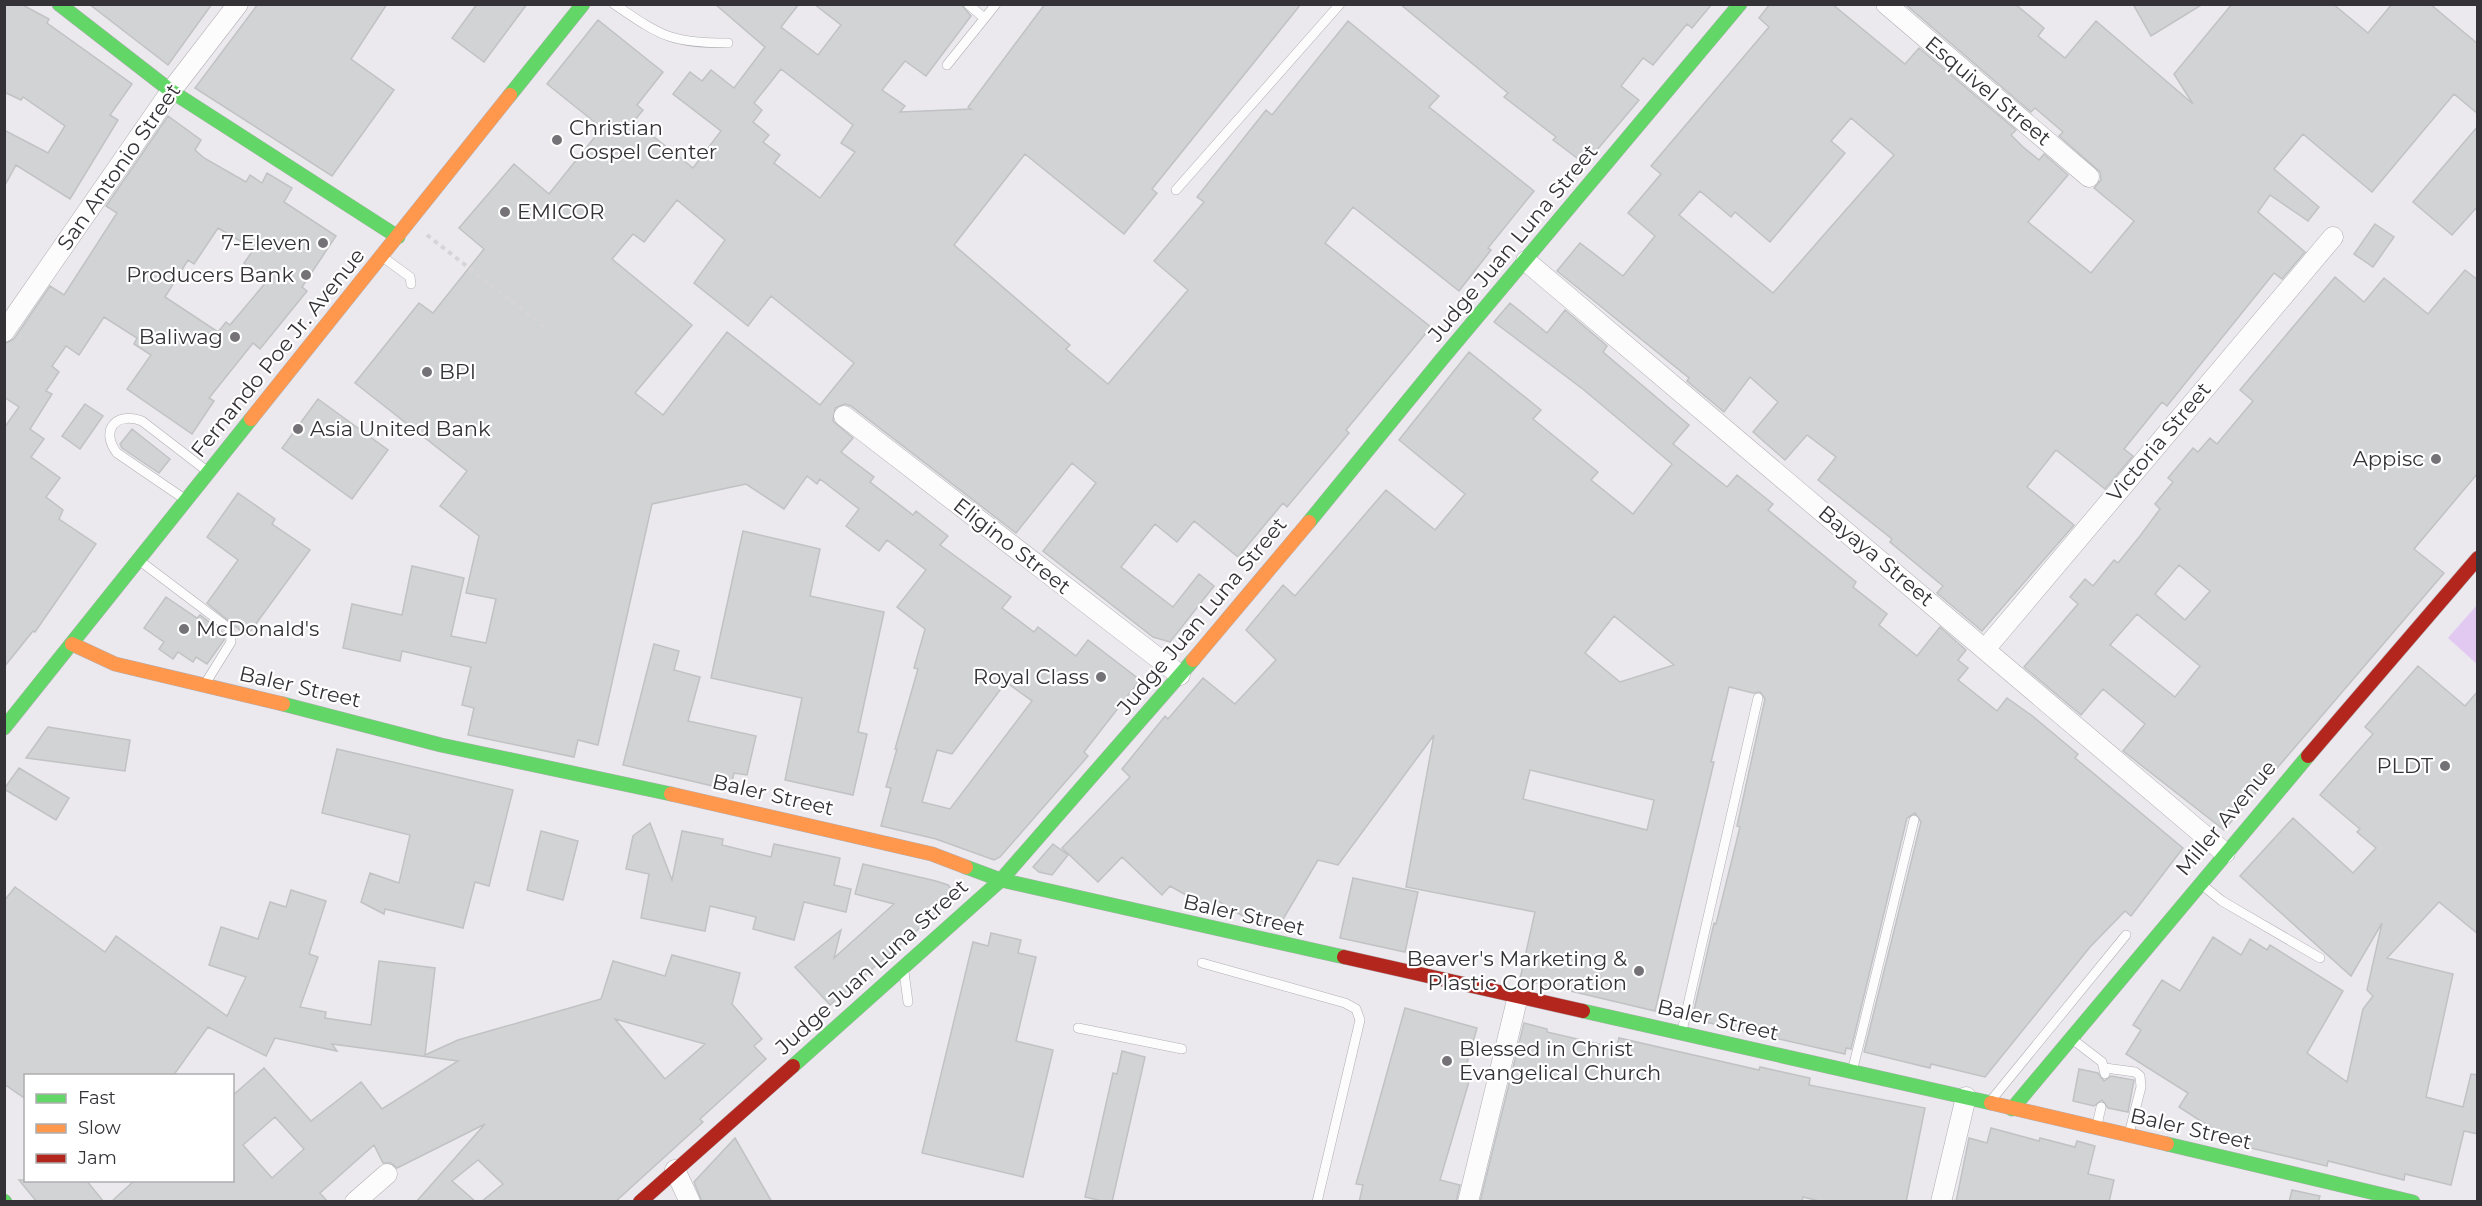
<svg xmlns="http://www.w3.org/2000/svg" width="2482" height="1206" viewBox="0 0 2482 1206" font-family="Montserrat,sans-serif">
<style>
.green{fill:#e1c9f2}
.building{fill:#d1d3d4;stroke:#c0c2c3;stroke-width:1.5;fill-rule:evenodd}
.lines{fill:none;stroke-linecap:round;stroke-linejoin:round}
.lane-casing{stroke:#b1afb4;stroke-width:10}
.street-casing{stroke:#b1afb4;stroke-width:21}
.fast-casing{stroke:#b1afb4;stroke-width:15}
.slow-casing{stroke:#b1afb4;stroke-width:15}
.jam-casing{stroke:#b1afb4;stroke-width:15}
.path{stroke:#d6d4d6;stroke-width:4;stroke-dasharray:4.5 4.5;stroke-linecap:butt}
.lane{stroke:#fcfcfc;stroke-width:9}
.street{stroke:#fcfcfc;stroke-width:20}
.fast{stroke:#63d668;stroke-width:14}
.slow{stroke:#ff974d;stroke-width:14}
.jam{stroke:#b3261e;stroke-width:14}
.poi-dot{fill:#747276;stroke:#fff;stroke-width:2}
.labels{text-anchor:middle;stroke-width:4.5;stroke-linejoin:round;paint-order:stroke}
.street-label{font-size:21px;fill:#343236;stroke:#fff}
.poi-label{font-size:21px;fill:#343236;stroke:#fff;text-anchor:end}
</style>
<rect width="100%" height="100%" fill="#ebe8ee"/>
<!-- green -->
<path class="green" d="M2477 605V664L2448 638Z"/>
<!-- building -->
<path class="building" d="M4 4H21L49 19 47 23 132 84 110 115 118 120 70 199 16 165 4 187V130L48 153 65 126 23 97 21 100 4 92Z
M89 4H212L168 65Z
M258 4H387L351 59 394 90 332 176 195 88Z
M477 4H527L484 62 452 38Z
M715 4H799L781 27 818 55 841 25 814 4H961L971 16 926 76 905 61 882 90 905 106 900 112 971 109 968 107 1045 4H1301L1152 189 1157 193 1124 234 1025 154 954 245 1070 345 1066 349 1108 384 1188 290 1154 261 1204 202 1197 197 1266 110 1272 115 1348 21 1439 96 1429 107 1534 191 1488 248 1491 250 1459 291 1353 207 1325 243 1431 327 1346 430 1349 433 1287 507 1283 503 1238 557 1194 521 1177 542 1155 524 1121 567 1173 607 1199 574 1214 586 1170 642 1153 637 1043 551 1096 483 1072 463 1016 533 851 406 845 404 835 408 833 421 853 438 841 452 874 477 870 482 913 515 916 511 948 536 940 545 1011 597 1002 608 1034 632 1038 627 1076 656 1088 640 1140 680 1084 752 1088 756 1000 857 994 860 936 839 881 826 891 788 886 787 897 749H895L918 669 914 668 925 629 897 607 926 570 887 540 879 551 846 526 859 509 820 479 817 484 807 476 784 509 746 484 652 504 598 745 578 740 574 757 468 735 474 708 462 705 471 667 402 651 400 661 343 648 352 604 402 615 412 566 464 578 451 636 486 643 496 599 466 593 479 536 440 506 467 471 355 383 419 303 433 313 484 249 459 228 514 164 549 194 602 128 547 84 598 20 663 72 637 105 643 110 634 121 693 168 721 131 673 94 690 72 702 81 711 70 734 88 765 47ZM781 69 853 125 841 143 855 152 820 198 774 163 780 155 763 142 769 135 753 122 762 110 754 103ZM677 200 725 240 694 283 748 326 771 296 854 363 820 405 727 332 663 415 635 393 692 325 612 259 633 234 644 242ZM1006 682 1032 701 950 809 922 802 937 750 952 754Z
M1400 4H1712L1692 28 1687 24 1653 65 1643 58 1621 86 1639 100 1585 164 1553 140 1556 137 1504 97 1508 93Z
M1770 4H1832L1905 64 1919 48 2016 130 2011 135 2023 147 2039 160 2044 154 2068 175 2028 222 2091 273 2134 221 2094 188 2101 180 2100 172 2059 136 2063 132 2035 108 2031 112 1905 4H2015L2044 28 2038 36 2065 58 2096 21 2193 104 2174 74 2232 4H2333L2368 33 2392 4H2430L2478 44V114L2454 94 2372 192 2303 134 2274 169 2319 207 2308 221 2270 195 2258 212 2305 252 2282 279 2274 273 2167 406 2162 402 2124 449 2133 456 2105 489 2056 450 2027 487 2074 525 1982 631 1937 593 1943 586 1890 542 1892 539 1818 480 1836 457 1807 435 1785 460 1753 432 1778 402 1750 377 1724 412 1687 381 1689 378 1557 271 1580 243 1623 276 1655 236 1628 213 1661 174 1651 166 1769 27 1759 18ZM1851 118 1894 155 1773 293 1679 215 1700 191 1731 217 1735 212 1770 242 1845 153 1831 141Z
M2133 4H2203L2151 36Z
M168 116 201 140 195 150 204 158 246 182 250 175 262 183 267 173 292 188 284 202 336 236 302 287 307 291 260 349 253 343 209 398 214 401 192 434 127 389 151 355 134 344 137 338 104 317 79 355 66 346 52 366 59 372 46 391 52 394 30 429 44 439 31 457 60 478 46 497 63 510 59 519 96 544 35 632 33 631 4 667V428L19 407 4 397V344L14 339 50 286 64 295 117 213 106 206ZM218 228 254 249 244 263 267 281 230 325 226 322 218 332 165 297 188 260 194 264Z
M2478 126V206L2452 235 2413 202Z
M2375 224 2394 237 2373 267 2354 254Z
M2465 270 2478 280V473L2414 549 2444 573 2224 830 2123 751 2145 724 2103 689 2081 715 2024 667 2078 604 2070 597 2085 579 2093 586 2114 560 2118 563 2140 536 2160 509 2155 504 2173 482 2168 478 2193 448 2198 452 2210 438 2217 444 2253 401 2240 390 2335 277 2364 302 2384 278 2428 314ZM2179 565 2210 591 2185 620 2155 594ZM2137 614 2200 666 2175 697 2110 645Z
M1510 303 1547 333 1565 310 1607 346 1603 352 1689 425 1673 444 1727 487 1737 475 1773 504 1768 510 1856 582 1853 587 1887 614 1879 625 1917 656 1940 627 1966 650 1958 660 1968 668 1958 680 1997 711 2007 698 2031 715 2078 754 2075 758 2183 848 2131 916 2125 911 2090 947 1985 1077 1931 1064 1930 1068 1864 1052 1921 822 1915 813 1907 818 1851 1049 1846 1048 1845 1054 1692 1019 1714 923 1716 924 1740 827 1737 826 1765 699 1760 692 1753 693 1729 687 1711 762H1714L1655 1011 1520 979 1535 912 1406 887 1434 735 1338 865 1318 860 1279 926 1265 918 1262 922 1249 920 1217 900 1211 909 1170 886 1162 895 1122 857 1098 882 1062 848 1130 777 1122 769 1165 716 1168 719 1203 678 1235 704 1276 660 1246 630 1283 585 1295 596 1386 490 1435 530 1465 494 1399 440 1469 352 1541 410 1533 419 1598 472 1591 480 1633 514 1672 464 1584 390 1494 322ZM1614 616 1674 665 1620 682 1585 653ZM1530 770 1654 800 1647 830 1523 799Z
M318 399 388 450 352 499 282 448Z
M85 404 103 416 80 449 62 436Z
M132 429 170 459 159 473 122 448 120 444Z
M238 493 275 519 272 524 310 550 247 636 207 603 238 560 207 537Z
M743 531 820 549 810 596 884 612 858 732 867 734 853 795 785 780 802 698 711 678Z
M166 597 197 618 200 615 224 633V640L207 664 196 657 193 662 178 652 173 659 159 649 164 642 144 628Z
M654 644 679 651 674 670 700 677 688 721 756 736 747 775 734 773 730 790 623 765Z
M2418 666 2465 706 2478 691V934L2439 902 2387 958 2453 974 2426 1097 2463 1107 2471 1074 2478 1075V1134L2464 1131 2451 1185 2405 1174 2404 1180 2328 1161 2327 1166 2238 1145 2179 1107 2188 1093 2126 1054 2141 1030 2133 1025 2162 980 2180 991 2213 937 2241 955 2250 939 2267 950 2270 945 2343 991 2307 1053 2347 1082 2363 1009 2373 996 2367 990 2382 923 2351 976 2240 876 2293 818 2353 873 2376 848 2357 832 2360 829 2320 795 2373 734 2365 727Z
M48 727 130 740 125 771 26 758Z
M337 749 513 790 489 886 475 882 463 928 385 909 384 914 361 902 370 873 399 883 410 835 322 813Z
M19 768 69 798 56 820 4 789Z
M650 823 672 880 682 831 723 839 722 845 771 857 774 844 840 858 834 885 851 889 846 912 804 902 794 940 753 929 756 917 710 906 705 931 641 918 649 874 626 869 633 836Z
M541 831 578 841 563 900 527 890Z
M1053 844 1068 855 1052 875 1039 872 1033 867Z
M863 864 936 881 948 885 957 896 830 1005 795 967 841 930 834 958 894 904 855 894Z
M1353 878 1418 892 1405 952 1340 938Z
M15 887 105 952 116 936 227 1016 246 977 209 965 221 927 258 939 270 902 286 907 291 890 326 901 309 954 318 957 300 1007 326 1012 325 1018 371 1025 379 961 435 968 425 1055 458 1040 601 999 613 961 665 976 672 955 740 973 732 1004 762 1039 754 1046 766 1059 700 1119 703 1122 615 1202H481L503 1184 478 1160 452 1181 476 1202H416L485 1124 397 1168 391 1163H383L374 1145 320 1193 328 1202H111L135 1180H232V1096L264 1068 311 1121 361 1082 382 1109 458 1061 332 1044 337 1051 275 1038 266 1056 208 1027 173 1076H26V1099L4 1084V901ZM615 1019 705 1044 665 1079ZM275 1117 304 1149 272 1178 243 1145Z
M991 933 1021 940 1018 953 1036 957 1016 1041 1053 1050 1023 1177 922 1153 973 942 988 946Z
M1405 1008 1477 1028 1463 1077 1470 1078 1440 1180 1460 1185 1456 1202H1359L1363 1185 1356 1184Z
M1524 1023 1547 1029V1032L1616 1048 1619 1038 1759 1070 1760 1067 1810 1078 1809 1085 1925 1108 1906 1202H1823L1803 1197 1802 1202H1480Z
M1122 1051 1145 1057 1112 1202H1106L1085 1197 1113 1073 1117 1074Z
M2079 1069 2098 1073 2104 1081 2111 1076 2134 1080 2128 1112 2108 1108 2102 1100 2094 1106 2073 1101Z
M1991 1128 2039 1141 2040 1138 2075 1147 2077 1141 2095 1146 2088 1174 2114 1180 2109 1202H1956L1969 1138 1987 1143Z
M735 1138 772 1202H702L694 1182Z
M19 1180H86L104 1202H37Z
M2292 1190 2320 1196 2318 1202H2289Z"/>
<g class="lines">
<defs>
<path id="lane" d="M614 4C661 36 670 43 728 43
M968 4 984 18
M947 65 996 4
M1176 190 1340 4
M384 258 410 277 411 284
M183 498 117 453C100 431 115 411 142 421L207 471
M140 561 230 629 231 642 205 684
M2201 884 2222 901 2320 958
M1202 963 1345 1003 1356 1009 1360 1020 1317 1202
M904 972 908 1002
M1078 1028 1182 1049
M1682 1031 1758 698
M2072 1039 2102 1062 2105 1074
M1853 1068 1914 820
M2105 1068 2135 1072 2140 1076 2141 1087 2129 1134
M1993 1098 2126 935
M2097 1125 2101 1107"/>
<path id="street" d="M1886 4 2089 177
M1526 261 2225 853
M4 332 171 91 238 4
M844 416 1180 675
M1986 648 2333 237
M675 1170 690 1202
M355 1202 387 1174
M1468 1202 1518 996
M1941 1202 1966 1097"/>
<path id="fast" d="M59 4 171 91 398 237
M510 95 583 4
M1309 522 1442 359 1740 4
M283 704 441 745 671 794
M4 728 251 419
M966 867 1001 880 1344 957
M1583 1011 1991 1103
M793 1066 1001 880 1193 660
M2012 1109 2308 756
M2167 1144 2413 1202
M4 1201 5 1202"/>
<path id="slow" d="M251 419 510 95
M72 644 115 664 283 704
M1193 660 1309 522
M671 794 932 854 966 867
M1991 1103 2167 1144"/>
<path id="jam" d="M2308 756 2478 558
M1344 957 1583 1011
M640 1202 793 1066"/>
</defs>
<!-- lane casing -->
<use href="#lane" class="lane-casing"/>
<!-- street casing -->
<use href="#street" class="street-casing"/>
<!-- fast casing -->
<use href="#fast" class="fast-casing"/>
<!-- slow casing -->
<use href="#slow" class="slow-casing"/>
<!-- jam casing -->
<use href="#jam" class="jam-casing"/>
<!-- path -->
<path class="path" d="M427 235 547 329"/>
<!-- lane -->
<use href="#lane" class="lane"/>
<!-- street -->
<use href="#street" class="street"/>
<!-- fast -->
<use href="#fast" class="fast"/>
<!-- slow -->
<use href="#slow" class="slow"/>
<!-- jam -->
<use href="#jam" class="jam"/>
</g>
<!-- markers -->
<g class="poi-dot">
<circle cx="557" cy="140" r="6"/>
<circle cx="505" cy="212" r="6"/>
<circle cx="323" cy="243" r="6"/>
<circle cx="306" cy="275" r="6"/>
<circle cx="235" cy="337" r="6"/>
<circle cx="427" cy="372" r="6"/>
<circle cx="298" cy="429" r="6"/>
<circle cx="2436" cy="459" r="6"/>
<circle cx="184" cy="629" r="6"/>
<circle cx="1101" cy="677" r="6"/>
<circle cx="2445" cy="766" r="6"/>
<circle cx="1639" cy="971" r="6"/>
<circle cx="1447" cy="1061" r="6"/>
</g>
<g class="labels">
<!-- street labels -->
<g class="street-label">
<text transform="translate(1988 91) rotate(40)" y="7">Esquivel Street</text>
<text transform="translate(119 167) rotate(-55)" y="7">San Antonio Street</text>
<text transform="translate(1513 243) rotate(-50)" y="7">Judge Juan Luna Street</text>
<text transform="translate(278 353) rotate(-51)" y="7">Fernando Poe Jr. Avenue</text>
<text transform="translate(2159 442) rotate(-50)" y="7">Victoria Street</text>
<text transform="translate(1012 546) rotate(38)" y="7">Eligino Street</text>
<text transform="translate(1876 556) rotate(40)" y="7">Bayaya Street</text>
<text transform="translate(1202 616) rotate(-50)" y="7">Judge Juan Luna Street</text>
<text transform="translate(300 687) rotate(13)" y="7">Baler Street</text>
<text transform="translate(773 795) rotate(13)" y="7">Baler Street</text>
<text transform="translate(2226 818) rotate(-50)" y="7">Miller Avenue</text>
<text transform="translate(1244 915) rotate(13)" y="7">Baler Street</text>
<text transform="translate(872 967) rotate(-42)" y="7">Judge Juan Luna Street</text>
<text transform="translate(1718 1020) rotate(13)" y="7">Baler Street</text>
<text transform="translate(2191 1129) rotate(13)" y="7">Baler Street</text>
</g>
<!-- poi labels -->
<g class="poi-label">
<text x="569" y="135" text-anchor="start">Christian<tspan x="569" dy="24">Gospel Center</tspan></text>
<text x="517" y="219" text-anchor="start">EMICOR</text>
<text x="311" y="250">7-Eleven</text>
<text x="294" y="282">Producers Bank</text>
<text x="223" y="344">Baliwag</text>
<text x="439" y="379" text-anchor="start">BPI</text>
<text x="310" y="436" text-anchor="start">Asia United Bank</text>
<text x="2424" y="466">Appisc</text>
<text x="196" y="636" text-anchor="start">McDonald's</text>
<text x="1089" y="684">Royal Class</text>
<text x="2433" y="773">PLDT</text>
<text x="1627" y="966">Beaver's Marketing &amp;<tspan x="1627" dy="24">Plastic Corporation</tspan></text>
<text x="1459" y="1056" text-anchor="start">Blessed in Christ<tspan x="1459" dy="24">Evangelical Church</tspan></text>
</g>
</g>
<!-- border -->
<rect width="2482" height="1206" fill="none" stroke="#343236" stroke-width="12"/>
<!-- legend -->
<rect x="24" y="1074" width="210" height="108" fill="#ffffff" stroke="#aeadaf" stroke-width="1.5"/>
<rect x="36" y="1094" width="30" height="9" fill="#63d668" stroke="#aeadaf" stroke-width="1.5"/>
<text x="78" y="1104" font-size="18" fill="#343236">Fast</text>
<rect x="36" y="1124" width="30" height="9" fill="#ff974d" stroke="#aeadaf" stroke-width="1.5"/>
<text x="78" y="1134" font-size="18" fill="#343236">Slow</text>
<rect x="36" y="1154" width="30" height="9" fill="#b3261e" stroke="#aeadaf" stroke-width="1.5"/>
<text x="78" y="1164" font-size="18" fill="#343236">Jam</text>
</svg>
